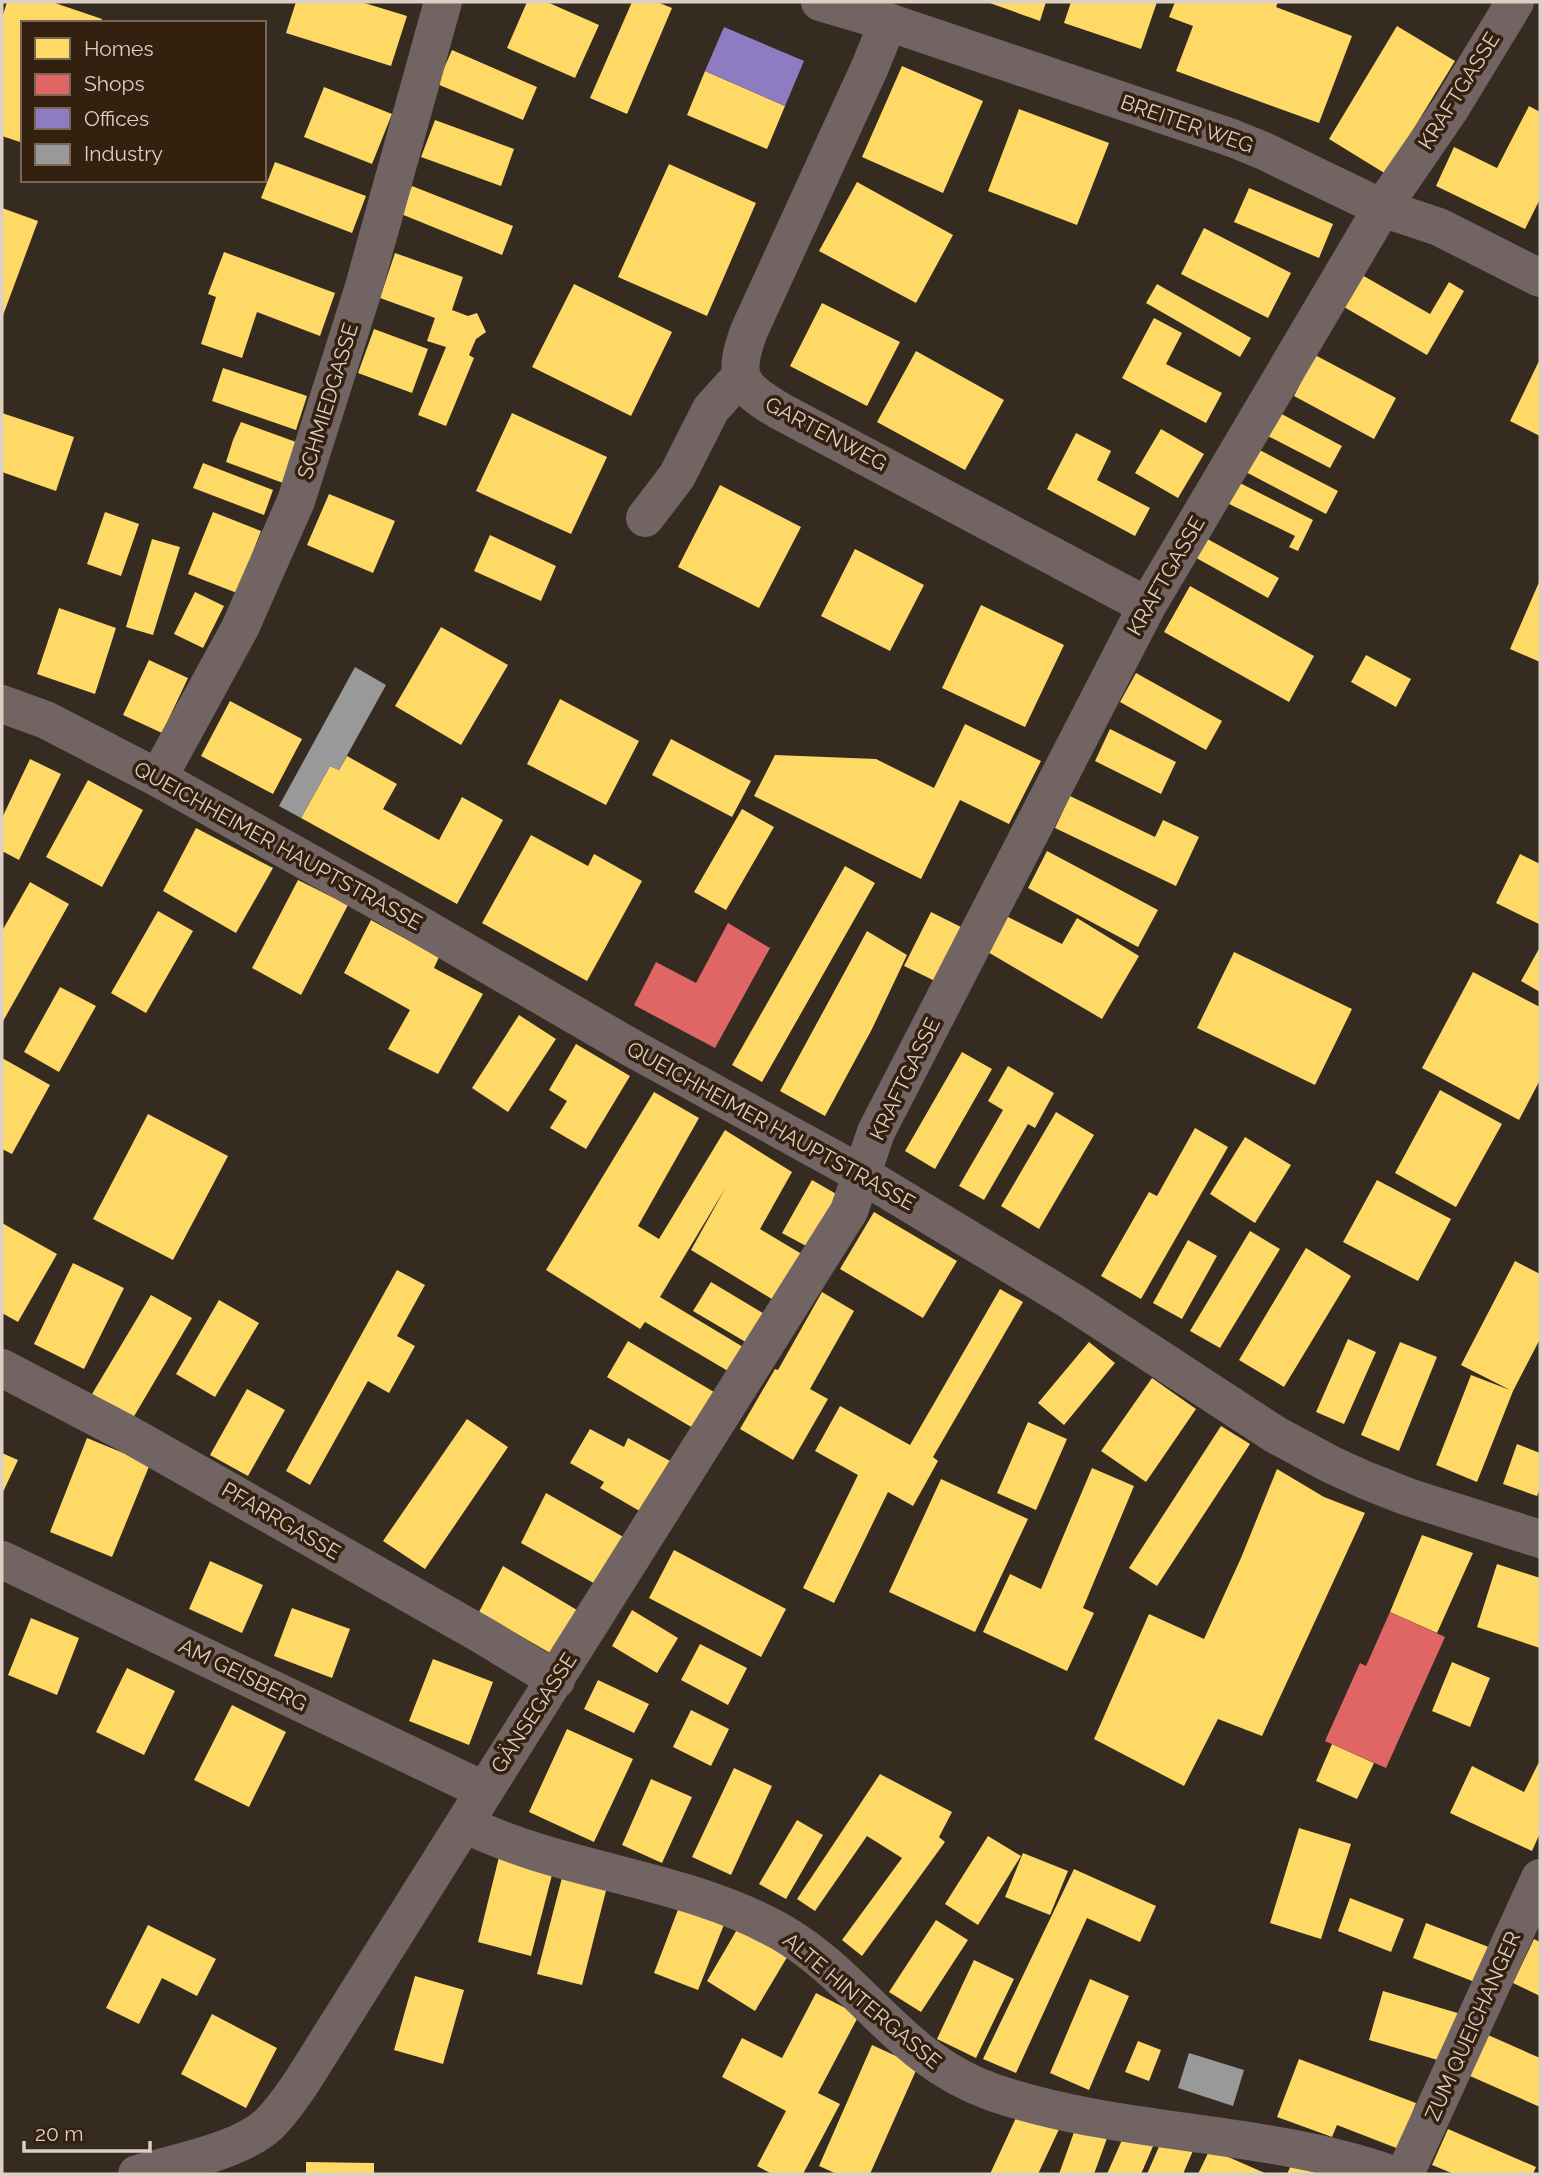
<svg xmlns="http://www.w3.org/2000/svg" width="1542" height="2176" viewBox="0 0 1542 2176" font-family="Raleway,sans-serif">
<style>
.homes{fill:#ffd966}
.shops{fill:#e06666}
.offices{fill:#8e7cc3}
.industry{fill:#999}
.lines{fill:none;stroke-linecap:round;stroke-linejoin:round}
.minor{stroke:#726462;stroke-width:38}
.labels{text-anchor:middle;stroke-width:7;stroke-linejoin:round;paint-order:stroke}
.street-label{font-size:21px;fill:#ddcfc4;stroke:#34200e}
</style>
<rect width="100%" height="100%" fill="#362b21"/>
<!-- homes -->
<path class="homes" d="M7 2H52L102 19 101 23H23V143L2 136V18Z
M296 2H361L407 16 391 66 286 33Z
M527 2H547L599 25 575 78 507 48Z
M632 2H657L672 8 627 114 590 98Z
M987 2H1046L1040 21Z
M1071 2H1157L1141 49 1064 23Z
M1175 2H1278L1276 7 1352 36 1319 123 1176 71 1193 26 1169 17Z
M1397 26 1455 61 1386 174 1329 139Z
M452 50 537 87 523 120 437 84Z
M902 66 983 101 943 193 862 157Z
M705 71 785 106 767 149 687 115Z
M324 87 392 114 372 164 304 137Z
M1529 106 1540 112V199L1525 229 1436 186 1454 147 1497 168Z
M1019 109 1109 143 1077 225 988 191Z
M435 120 514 149 501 186 421 157Z
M275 162 366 196 352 233 261 198Z
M669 164 756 203 707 316 618 277Z
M857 182 953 235 916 303 819 251Z
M412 186 513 226 502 255 401 214Z
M1249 188 1333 224 1319 258 1234 222Z
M2 208 38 221 2 318Z
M1204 228 1291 273 1268 318 1181 274Z
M224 252 335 293 320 336 257 312 242 358 201 344 216 297 208 294Z
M395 253 463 277 452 310 468 316 477 313 486 332 476 339 469 355 474 358 446 426 418 415 446 347 427 341 435 318 380 298Z
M1362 275 1430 314 1449 282 1464 291 1427 355 1344 307Z
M574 284 672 332 631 416 532 367Z
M1157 284 1251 338 1240 357 1146 303Z
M822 303 900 342 867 406 790 366Z
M1154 318 1182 333 1166 364 1222 393 1206 423 1122 378Z
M374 329 428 349 412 393 358 373Z
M916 351 1004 400 965 470 877 422Z
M1315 355 1396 398 1374 439 1294 396Z
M1540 359V436L1510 421Z
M223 368 307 396 296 430 212 401Z
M1274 410 1342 446 1330 468 1262 433Z
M2 413 74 437 56 491 2 472Z
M512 413 607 457 571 534 476 491Z
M241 422 296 442 283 483 226 462 233 440Z
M1161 429 1204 454 1178 498 1135 473Z
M1076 433 1111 451 1097 480 1150 508 1135 536 1047 489Z
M1254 447 1338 491 1326 514 1242 470Z
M203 463 273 490 264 515 193 488Z
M1234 480 1313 520 1298 551 1289 547 1295 536 1223 501Z
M720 485 801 527 759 608 678 567Z
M329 494 395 521 373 573 307 545Z
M105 512 139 524 121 576 87 564Z
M213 512 261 531 237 593 188 574Z
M490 535 556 566 541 601 474 571Z
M1202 536 1279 578 1268 598 1191 555Z
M152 539 180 547 153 635 126 627Z
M855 549 924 585 890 651 821 616Z
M1540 580V662L1510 649Z
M1190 586 1314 656 1289 702 1164 632Z
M195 592 224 606 203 648 174 634Z
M981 605 1064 645 1025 727 942 688Z
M59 608 116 628 95 694 37 674Z
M441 627 508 665 461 745 395 706Z
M1366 655 1411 679 1396 707 1351 682Z
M149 660 188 678 162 733 123 715Z
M1136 673 1222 721 1206 750 1120 702Z
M560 699 639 741 606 805 527 764Z
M230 701 302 739 273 794 201 756Z
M965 724 1041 761 1009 824 960 800 921 879 754 796 775 755 876 759 934 788Z
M1110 729 1176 762 1161 794 1095 761Z
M671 739 751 781 732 817 652 775Z
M347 756 397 784 383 809 439 840 462 797 503 820 457 904 301 818 330 766 339 770Z
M30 759 61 774 19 860 2 851V818Z
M88 780 143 810 102 887 46 857Z
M1070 796 1155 837 1163 820 1199 837 1176 886 1055 828Z
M742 809 774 827 726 910 694 892Z
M196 828 273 868 236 933 163 891Z
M531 835 588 866 594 854 642 881 587 981 482 923Z
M1047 851 1158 910 1138 947 1028 888Z
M1520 854 1540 864 1539 924 1496 903Z
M845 866 875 883 762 1082 732 1065Z
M298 880 348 905 301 995 252 968Z
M30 882 69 904 2 1023V931Z
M158 911 193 931 146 1013 111 993Z
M931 912 961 927 935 981 904 966Z
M998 912 1062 944 1077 918 1139 956 1102 1019 981 948Z
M371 920 439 957 434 968 483 994 438 1074 388 1049 410 1010 344 973Z
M867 931 907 955 872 1029 825 1116 780 1091Z
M1540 947V992L1521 981Z
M1234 952 1352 1009 1315 1085 1197 1028Z
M1473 972 1540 1007V1080L1519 1120 1422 1068Z
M60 987 96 1006 59 1072 24 1052Z
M519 1015 556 1039 508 1112 472 1088Z
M576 1044 630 1076 586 1149 550 1128 567 1101 549 1090Z
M962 1052 992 1069 935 1169 905 1151Z
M2 1058 50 1085 12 1154 2 1149Z
M1008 1066 1054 1093 1035 1128 1028 1124 984 1200 959 1186 1003 1110 988 1101Z
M1440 1090 1502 1124 1456 1207 1395 1173Z
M654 1092 699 1118 638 1226 659 1239 725 1130 792 1172 760 1229 805 1256 777 1302 691 1250 726 1187 660 1297 748 1350 733 1374 645 1322 640 1329 546 1270Z
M1056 1112 1094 1135 1039 1229 1001 1206Z
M148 1114 228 1156 173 1260 93 1219Z
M1195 1128 1228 1147 1141 1299 1101 1276 1149 1192 1157 1196Z
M1245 1137 1291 1165 1255 1223 1210 1194Z
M812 1180 838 1195 808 1247 782 1233Z
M1377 1180 1451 1219 1418 1281 1343 1242Z
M874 1212 957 1261 923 1318 840 1269Z
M2 1223 57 1254 18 1322 2 1313Z
M1250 1231 1280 1249 1220 1348 1190 1331Z
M1188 1240 1217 1256 1182 1319 1153 1303Z
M1306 1248 1351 1276 1284 1387 1239 1360Z
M1515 1261 1540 1274V1339L1513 1391 1477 1482 1436 1465 1471 1375 1510 1390 1461 1365Z
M73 1263 124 1288 84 1369 34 1344Z
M397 1270 425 1285 397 1336 415 1346 389 1393 368 1381 310 1485 286 1471Z
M711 1282 766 1315 749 1344 693 1311Z
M1000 1289 1023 1302 933 1457 938 1461 913 1506 888 1492 834 1603 803 1588 858 1475 815 1451 840 1406 910 1445Z
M822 1292 854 1311 810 1389 828 1399 793 1460 740 1429 775 1369 778 1370Z
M151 1295 192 1318 133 1418 92 1394Z
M219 1300 259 1323 215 1397 176 1374Z
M1348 1339 1376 1352 1344 1424 1316 1412Z
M628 1341 719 1395 698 1431 607 1377Z
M1089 1342 1115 1363 1064 1425 1038 1403Z
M1400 1342 1437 1357 1399 1451 1361 1435Z
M1152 1378 1196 1409 1146 1482 1101 1451Z
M247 1389 285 1410 248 1476 210 1455Z
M467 1419 508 1447 425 1569 383 1541Z
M1028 1422 1067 1439 1036 1510 997 1493Z
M1221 1426 1250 1444 1157 1586 1129 1568Z
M590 1429 624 1447 628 1438 672 1462 643 1513 600 1488 604 1482 570 1463Z
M87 1438 150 1464 112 1557 50 1532Z
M1517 1444 1540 1453V1488L1537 1496 1503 1484Z
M2 1453 18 1460 2 1494Z
M1092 1468 1134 1486 1083 1608 1094 1613 1067 1671 983 1632 1010 1574 1041 1589Z
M1277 1469 1324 1497 1365 1513 1262 1736 1218 1719 1184 1786 1094 1739 1149 1614 1204 1639 1241 1558Z
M941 1479 1028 1519 975 1632 889 1592Z
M546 1493 627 1539 599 1586 521 1543Z
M1422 1535 1473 1553 1437 1633 1390 1612Z
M674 1550 786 1609 761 1657 649 1598Z
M210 1561 263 1585 242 1633 189 1609Z
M1497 1564 1540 1578V1648L1477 1627Z
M503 1566 582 1613 557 1657 479 1612Z
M292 1608 350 1629 332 1678 274 1656Z
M632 1610 678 1638 657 1673 612 1646Z
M31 1618 79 1638 57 1695 8 1675Z
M700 1644 747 1668 728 1705 681 1680Z
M433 1659 493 1682 469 1745 409 1721Z
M1452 1662 1490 1678 1470 1727 1432 1711Z
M127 1668 175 1691 144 1755 96 1732Z
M598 1680 649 1704 634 1733 584 1709Z
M232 1705 286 1732 249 1807 194 1780Z
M691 1710 729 1729 711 1766 673 1747Z
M567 1729 633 1759 594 1842 529 1812Z
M1332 1744 1374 1763 1357 1799 1316 1781Z
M1540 1760V1833L1532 1851 1450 1813 1472 1766 1524 1792Z
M734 1768 772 1786 731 1875 692 1857Z
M880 1774 952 1812 939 1837 945 1842 862 1956 842 1940 902 1858 867 1836 815 1911 797 1899Z
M651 1779 692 1797 662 1863 622 1845Z
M797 1820 823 1835 786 1899 759 1884Z
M1299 1828 1351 1844 1321 1939 1270 1923Z
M988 1836 1021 1856 978 1925 945 1904Z
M1023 1853 1068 1871 1050 1915 1005 1897Z
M499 1857 553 1871 531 1956 478 1942Z
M1074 1869 1156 1906 1140 1942 1087 1918 1016 2073 983 2059Z
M564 1870 609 1879 582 1985 537 1974Z
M1350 1898 1404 1919 1391 1952 1338 1931Z
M682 1899 727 1917 698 1990 654 1973Z
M936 1920 968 1940 921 2012 889 1992Z
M742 1921 789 1954 755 2011 707 1981Z
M1426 1923 1494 1949 1480 1984 1413 1958Z
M148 1925 216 1959 197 1996 162 1978 139 2024 106 2008Z
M1534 1939 1540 1942V1996L1513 1983Z
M974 1960 1014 1979 976 2058 937 2039Z
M415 1976 464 1990 443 2064 394 2050Z
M1090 1979 1129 1996 1089 2090 1050 2073Z
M1383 1991 1461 2014 1448 2063 1369 2040Z
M816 1993 859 2015 818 2093 840 2104 803 2174H772L757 2166 786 2111 722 2077 742 2038 782 2058Z
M212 2014 277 2048 246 2108 181 2074Z
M1488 2035 1540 2058V2107L1470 2076Z
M1138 2041 1161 2050 1149 2081 1125 2072Z
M872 2045 918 2066 870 2174H837L819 2166Z
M1299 2059 1416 2103 1399 2149 1337 2125 1332 2137 1277 2117Z
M1021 2107 1061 2125 1038 2174H990Z
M1078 2121 1110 2130 1094 2174H1059Z
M1129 2124 1157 2137 1141 2174H1107Z
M1448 2129 1536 2167 1533 2174H1454L1432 2165Z
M1165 2133 1195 2146 1183 2174H1147Z
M1210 2149 1267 2174H1198Z
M1295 2157 1334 2174H1287Z
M306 2162 374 2163V2174H306Z"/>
<!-- shops -->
<path class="shops" d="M728 923 770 948 715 1048 634 1005 656 962 696 983Z
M1390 1612 1445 1637 1386 1768 1325 1741 1360 1663 1366 1666Z"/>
<!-- offices -->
<path class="offices" d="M724 27 804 61 785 106 705 71Z"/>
<!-- industry -->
<path class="industry" d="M355 667 386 685 339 770 330 766 301 818 279 806Z
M1189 2053 1244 2070 1233 2106 1178 2088Z"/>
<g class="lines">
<!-- minor -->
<path class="minor" d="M820 2 888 22 1232 138 1264 151 1382 208 1439 227 1540 278
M888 22 870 67 749 331C732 377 739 387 780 411L1147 606
M645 518 677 476 711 409 741 376
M2 704 46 720 158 778 385 905 630 1047 861 1174 1071 1301 1276 1435 1332 1465 1365 1480 1408 1497 1540 1539
M158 778 240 628 296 501 363 290 443 2
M2 1368 128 1434 484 1636 556 1680
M2 1560 485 1791
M465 1824C564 1873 682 1877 779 1931 860 1977 898 2059 992 2092 1119 2136 1263 2129 1390 2174
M137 2174C176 2163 240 2151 269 2124 282 2111 293 2095 303 2080L849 1211 876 1132 1147 606 1382 208 1450 109 1515 2
M1405 2174 1540 1878"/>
</g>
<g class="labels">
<!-- street labels -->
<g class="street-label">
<text transform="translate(1459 91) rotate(-58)" y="7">KRAFTGASSE</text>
<text transform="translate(1187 124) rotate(19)" y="7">BREITER WEG</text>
<text transform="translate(328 401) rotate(-73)" y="7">SCHMIEDGASSE</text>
<text transform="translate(826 434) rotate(28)" y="7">GARTENWEG</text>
<text transform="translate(1166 576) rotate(-60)" y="7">KRAFTGASSE</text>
<text transform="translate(278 846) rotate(29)" y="7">QUEICHHEIMER HAUPTSTRASSE</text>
<text transform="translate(905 1079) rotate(-64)" y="7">KRAFTGASSE</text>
<text transform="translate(771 1126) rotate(29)" y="7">QUEICHHEIMER HAUPTSTRASSE</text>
<text transform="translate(281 1521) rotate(30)" y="7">PFARRGASSE</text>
<text transform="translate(243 1675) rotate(26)" y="7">AM GEISBERG</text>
<text transform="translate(534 1713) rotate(-57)" y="7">GÄNSEGASSE</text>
<text transform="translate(862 2001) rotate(40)" y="7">ALTE HINTERGASSE</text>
<text transform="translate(1473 2026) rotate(-66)" y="7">ZUM QUEICHANGER</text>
</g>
</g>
<!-- border -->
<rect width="1542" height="2176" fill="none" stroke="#ddcfc4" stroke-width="7"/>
<!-- legend -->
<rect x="21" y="21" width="245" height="161" fill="#34200e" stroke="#786657" stroke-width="2"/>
<rect x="35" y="38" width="35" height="21" fill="#ffd966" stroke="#786657" stroke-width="2"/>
<text x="84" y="56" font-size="21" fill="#ddcfc4">Homes</text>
<rect x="35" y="74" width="35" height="21" fill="#e06666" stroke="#786657" stroke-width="2"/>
<text x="84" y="91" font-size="21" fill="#ddcfc4">Shops</text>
<rect x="35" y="108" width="35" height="21" fill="#8e7cc3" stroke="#786657" stroke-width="2"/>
<text x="84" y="126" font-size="21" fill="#ddcfc4">Offices</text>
<rect x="35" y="144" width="35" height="21" fill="#999999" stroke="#786657" stroke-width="2"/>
<text x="84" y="161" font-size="21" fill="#ddcfc4">Industry</text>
<!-- scale -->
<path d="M24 2141v10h126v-10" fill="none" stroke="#ddcfc4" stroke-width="3.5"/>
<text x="35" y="2141" font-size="21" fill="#ddcfc4" stroke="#34200e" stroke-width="5" paint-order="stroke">20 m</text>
</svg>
